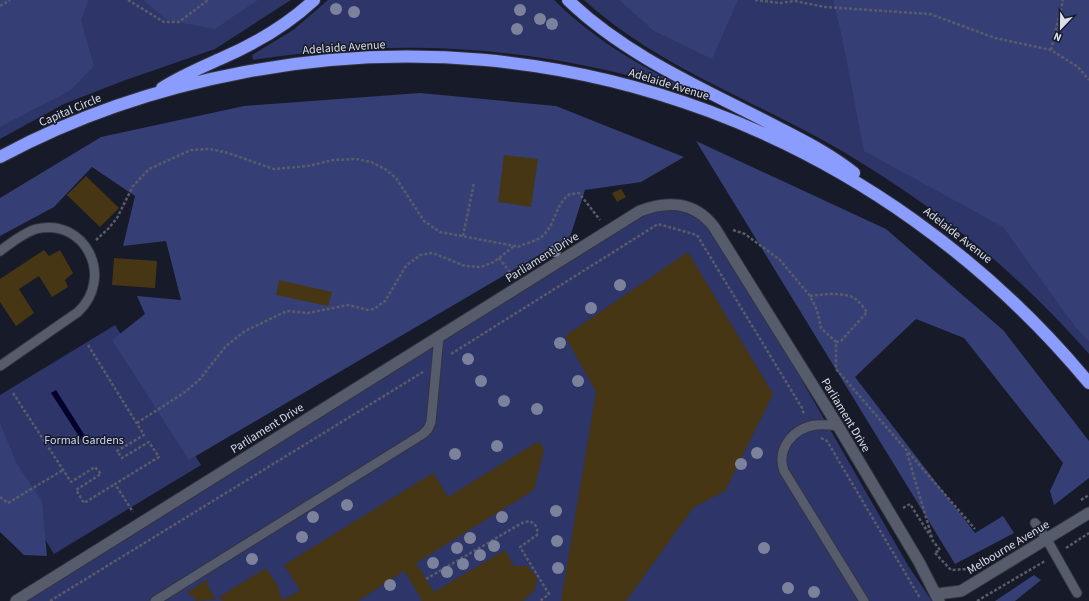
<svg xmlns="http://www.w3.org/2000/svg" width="1089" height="601" viewBox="0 0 1089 601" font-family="'Source Sans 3',sans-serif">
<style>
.green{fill:#2d3569}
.forest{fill:#353f75}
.water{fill:#04002a}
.building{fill:#463613}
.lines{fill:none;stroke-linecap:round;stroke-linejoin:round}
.service-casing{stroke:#343540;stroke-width:11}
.minor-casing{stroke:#343540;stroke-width:13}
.motorway-casing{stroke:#343540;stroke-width:14}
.path{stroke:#595c68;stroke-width:2.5;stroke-dasharray:3 2;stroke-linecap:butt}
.service{stroke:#575c6c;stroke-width:9}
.minor{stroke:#575c6c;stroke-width:11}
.motorway{stroke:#8a9dfe;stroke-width:12}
.tree{fill:#7c829b}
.labels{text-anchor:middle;stroke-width:3;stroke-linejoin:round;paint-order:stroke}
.street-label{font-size:12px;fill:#dcdfe9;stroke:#171a28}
.park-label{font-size:12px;fill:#ced7f9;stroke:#171a28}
</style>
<rect width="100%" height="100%" fill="#171a28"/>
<!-- green -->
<path class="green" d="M0 0H291L215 49 123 81 64 104 0 139Z
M328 0H554C590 35 630 61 676 83L674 88C532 45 399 38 253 60L252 55 293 30Z
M584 0H1089V354C1022 277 943 212 855 159 766 104 662 71 584 0Z
M674 204 714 227 909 567 932 601H19L640 211Z
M115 325 201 465 54 554 0 466V395Z"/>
<!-- forest -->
<path class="forest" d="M0 0H89L81 20 94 66 71 90 0 127Z
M143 0H258L215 29 167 20Z
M619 0H738L712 59 654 31Z
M833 0H1089V341L1076 328 1003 227 864 151 842 37Z
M420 93 556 106 684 157 641 182 585 190 570 237 189 460 112 340 145 314 137 296 181 300 166 241 123 246 135 196 92 167 54 207 0 236V198L101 137 244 106Z
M696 141 886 229 1003 330 1089 441V478L1054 505 1050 491 1063 463 964 338 916 319 855 377 975 533 1003 516 1014 533 955 564Z
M0 423 17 464 42 501 47 556 24 555 0 532Z
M1034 575 1041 580 1015 601H995Z"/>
<!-- water -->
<path class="water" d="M56 390 87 439 82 441 51 393Z"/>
<!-- building -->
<path class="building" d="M504 155 538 159 531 207 498 202Z
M86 176 119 208 100 227 67 195Z
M621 189 626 197 617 202 612 193Z
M44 250 49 256 60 250 73 273 65 280 68 287 52 297 39 276 19 289 34 313 16 326 0 302V279Z
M688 252 773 394 725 491 694 507 626 601H561L596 392 565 336Z
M114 258 157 261 155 288 112 285Z
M279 280 332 292 328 306 276 295Z
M539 441 544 450 534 490 416 563 434 592 505 550 514 566H527L537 577 535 590 523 601H421L422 600 404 571 358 601H223L219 597 266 568 280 589 278 590 283 600 300 590 284 565 433 473 448 497Z
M207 580 209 583 207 585 216 599 196 601 192 594 190 596 187 592Z"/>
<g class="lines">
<defs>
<path id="service" d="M0 251C11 243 23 233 36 229 85 217 115 277 78 312L0 366
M838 426C831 425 823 424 816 425 793 428 776 449 784 471L864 601
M1035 523 1046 538 1077 593
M155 601 423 434 428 429 431 422 439 336"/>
<path id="minor" d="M937 594 961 591 1089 513
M16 601 640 211C668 200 695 202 714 227L838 426 919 562 939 601"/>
<path id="motorway" d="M568 0C628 58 709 91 781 129 806 142 832 155 854 173
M162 88C181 76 200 68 220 59 255 44 287 25 314 0
M0 157C76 116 160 88 245 72 565 11 882 134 1089 383"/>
</defs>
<!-- service casing -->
<use href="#service" class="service-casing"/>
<!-- minor casing -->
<use href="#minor" class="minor-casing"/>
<!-- motorway casing -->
<use href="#motorway" class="motorway-casing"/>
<!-- path -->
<path class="path" d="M128 0 164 22H179L208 0
M755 0 780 3 795 1 825 7 930 14 995 38 1051 50 1078 67 1089 80
M0 6 10 0
M1051 50 1063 0
M733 230 745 234 780 260 810 296 817 310 821 328 836 342V369L975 529
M463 236 474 183
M96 240 108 229 117 218 133 186 149 169 191 150 210 149 228 153 274 169 308 166 333 160 356 159 371 162 385 169 396 178 424 221 440 232 515 246 518 247C524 244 532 242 538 239 556 229 554 204 570 194L579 193 600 220
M499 258 512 275
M810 296C823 294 843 292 854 298 859 301 864 308 867 312L841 341 836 342
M88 345 144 435 117 451 122 458 149 442 159 457 115 484 133 512
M451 354 658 224 697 235 802 408 804 415
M13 393 71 482 95 467 101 474 76 490 84 503 115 484
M137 423 185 392 200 379 226 346 245 331 287 311 308 313 348 305 368 310 374 309 385 301 406 266 420 255 433 253 465 266 481 267 494 262 514 246
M821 438 827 441 920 598
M907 453 933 541 940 550 934 553
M0 497 8 503 63 470
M1081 500 1089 495
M903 508 910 504 931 537
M1066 548 1089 533
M935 553 951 570 968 569
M426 579 522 523 530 521C536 525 538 527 537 535L520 547 549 594 540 601
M50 601 423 372
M977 601 1045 561"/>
<!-- service -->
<use href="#service" class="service"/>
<!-- minor -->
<use href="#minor" class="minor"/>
<!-- motorway -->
<use href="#motorway" class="motorway"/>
</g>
<!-- trees -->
<g class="tree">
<circle cx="336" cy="9" r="6"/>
<circle cx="520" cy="10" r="6"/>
<circle cx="354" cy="12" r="6"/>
<circle cx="540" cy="19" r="6"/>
<circle cx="552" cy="24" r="6"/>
<circle cx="517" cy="29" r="6"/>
<circle cx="555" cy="251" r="6"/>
<circle cx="620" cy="285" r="6"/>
<circle cx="591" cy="308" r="6"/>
<circle cx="560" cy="343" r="6"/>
<circle cx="468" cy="359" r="6"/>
<circle cx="481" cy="381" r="6"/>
<circle cx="578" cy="381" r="6"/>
<circle cx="504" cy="401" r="6"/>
<circle cx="537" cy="409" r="6"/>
<circle cx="497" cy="446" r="6"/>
<circle cx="757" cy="453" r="6"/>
<circle cx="455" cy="454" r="6"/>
<circle cx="741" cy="464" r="6"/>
<circle cx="347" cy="505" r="6"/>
<circle cx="556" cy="511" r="6"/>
<circle cx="313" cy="517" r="6"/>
<circle cx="502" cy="517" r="6"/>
<circle cx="302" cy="537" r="6"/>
<circle cx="470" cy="538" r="6"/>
<circle cx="557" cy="541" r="6"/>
<circle cx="494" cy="546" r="6"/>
<circle cx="457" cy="548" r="6"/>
<circle cx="764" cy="548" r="6"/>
<circle cx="480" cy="555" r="6"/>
<circle cx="252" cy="559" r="6"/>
<circle cx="433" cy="563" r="6"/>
<circle cx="463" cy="564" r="6"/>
<circle cx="558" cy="568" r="6"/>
<circle cx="447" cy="572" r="6"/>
<circle cx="390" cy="585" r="6"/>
<circle cx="788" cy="588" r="6"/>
<circle cx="814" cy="592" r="6"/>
</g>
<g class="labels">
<!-- street labels -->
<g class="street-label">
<text transform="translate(344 47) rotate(-4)" y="4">Adelaide Avenue</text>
<text transform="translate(669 84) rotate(17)" y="4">Adelaide Avenue</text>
<text transform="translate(70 110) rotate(-23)" y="4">Capital Circle</text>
<text transform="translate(958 235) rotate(38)" y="4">Adelaide Avenue</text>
<text transform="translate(542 257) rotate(-32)" y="4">Parliament Drive</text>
<text transform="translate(846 415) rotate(59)" y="4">Parliament Drive</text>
<text transform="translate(267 428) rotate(-32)" y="4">Parliament Drive</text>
<text transform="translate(1008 547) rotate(-31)" y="4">Melbourne Avenue</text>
</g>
<!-- park labels -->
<g class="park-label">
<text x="84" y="444">Formal Gardens</text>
</g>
</g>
<!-- north arrow -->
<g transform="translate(1061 28) rotate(202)" stroke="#171a28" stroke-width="3" paint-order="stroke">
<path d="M0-3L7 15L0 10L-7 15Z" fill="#dcdfe9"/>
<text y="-6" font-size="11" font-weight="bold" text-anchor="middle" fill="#dcdfe9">N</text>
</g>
</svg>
